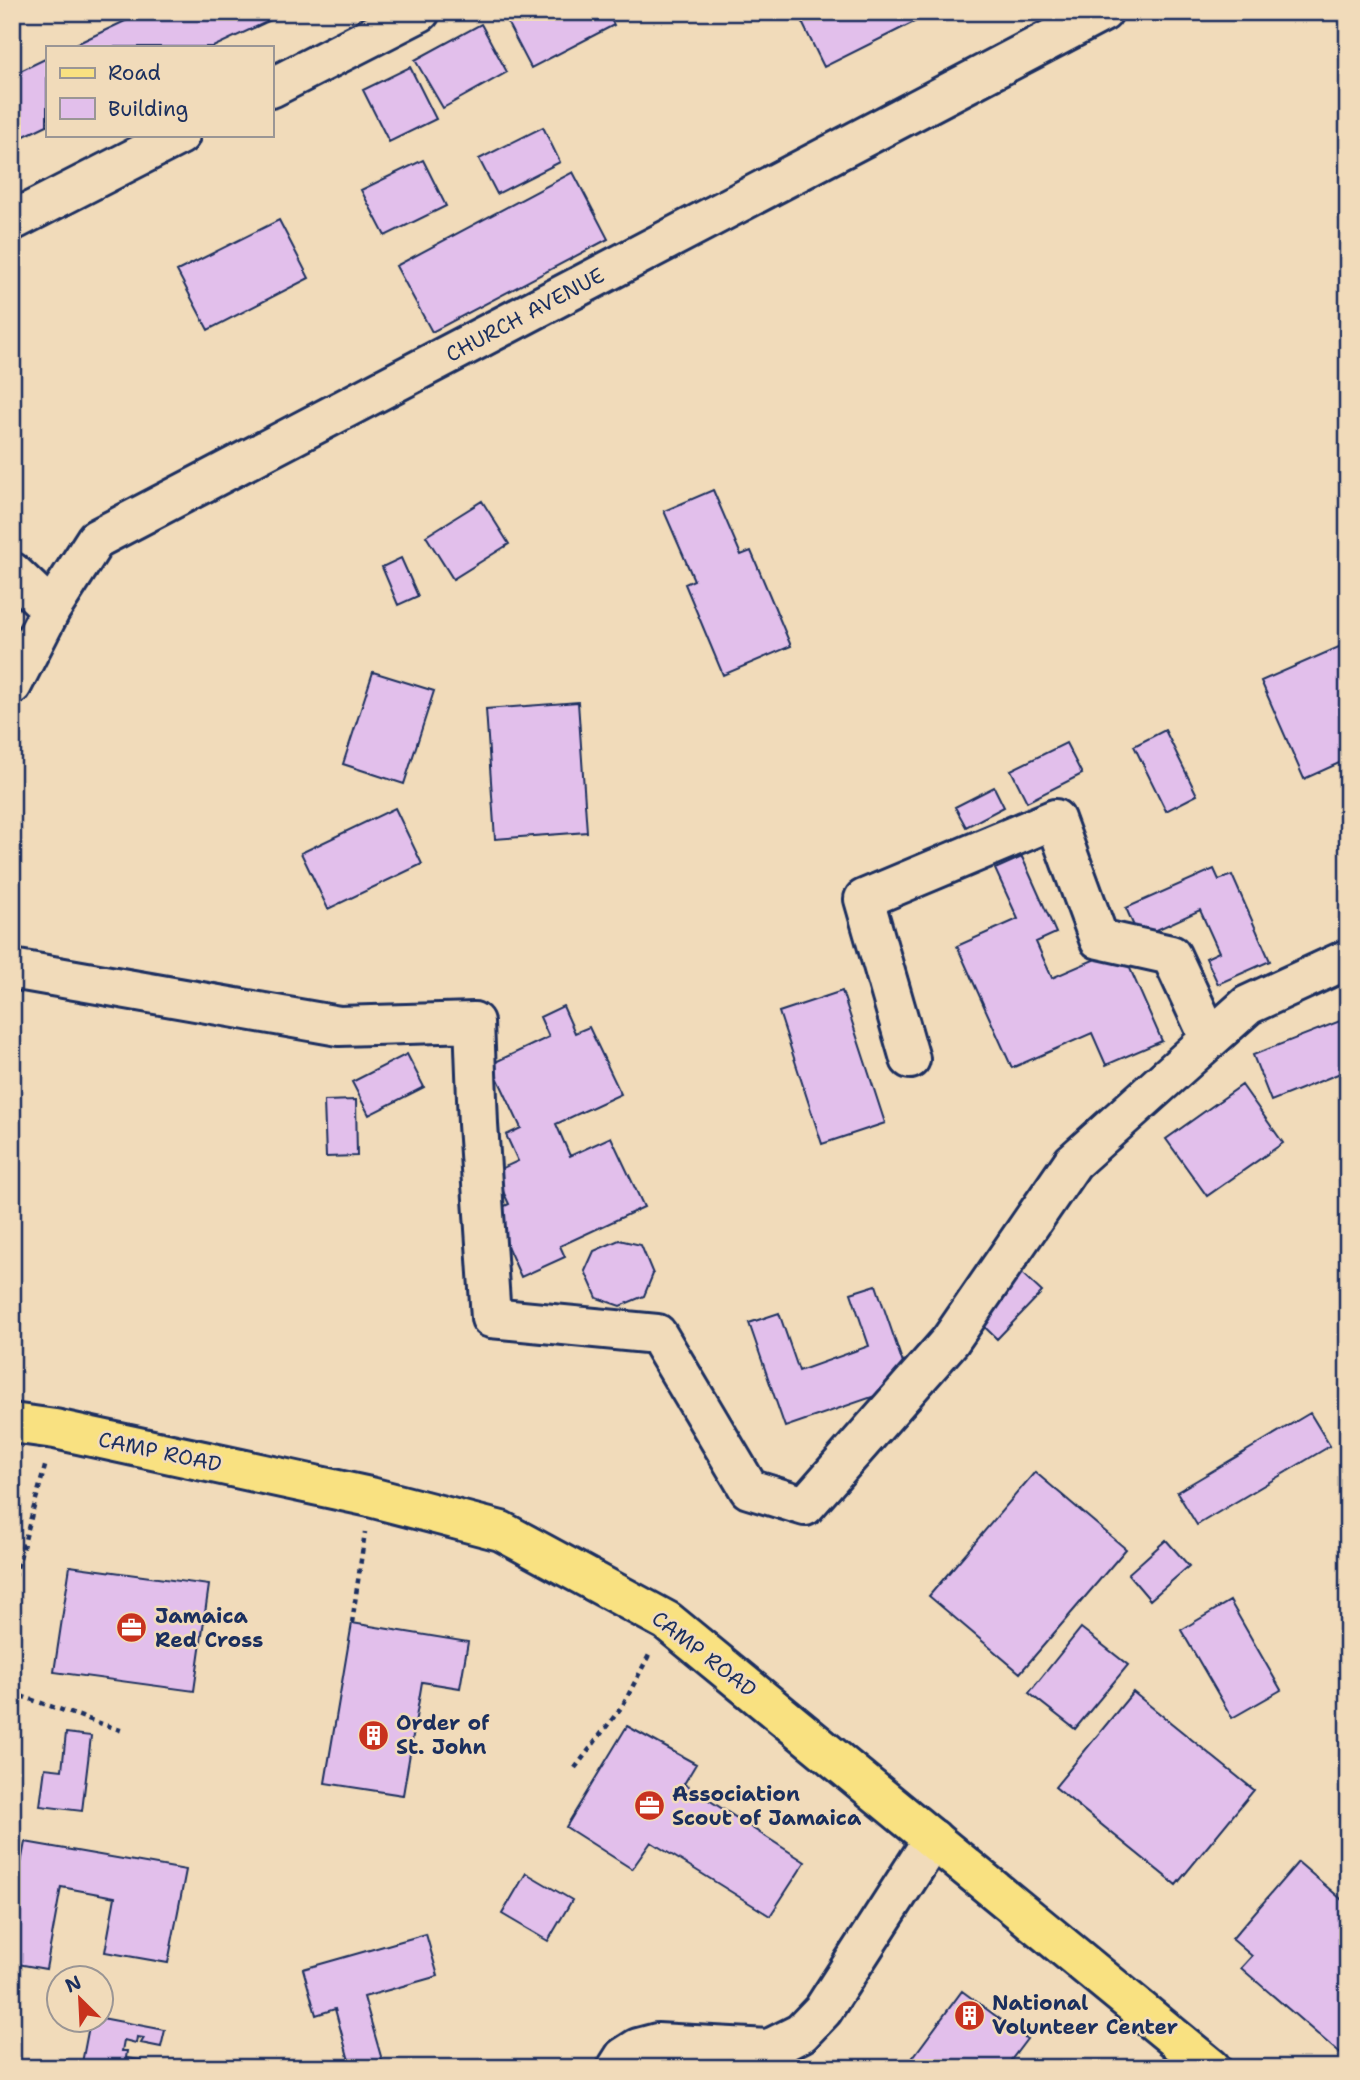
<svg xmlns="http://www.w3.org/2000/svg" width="1360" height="2080" viewBox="0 0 1360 2080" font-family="'Shantell Sans',sans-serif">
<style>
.building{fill:#e2bfeb;stroke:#1b2f5e;stroke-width:2}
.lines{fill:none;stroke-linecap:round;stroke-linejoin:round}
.minor-casing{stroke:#1b2f5e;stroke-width:44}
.major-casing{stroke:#1b2f5e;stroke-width:44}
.path{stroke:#1b2f5e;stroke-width:4.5;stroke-dasharray:5 5;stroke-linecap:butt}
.minor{stroke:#f1dbba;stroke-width:38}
.major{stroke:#f9e181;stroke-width:38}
.labels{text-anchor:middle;stroke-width:5;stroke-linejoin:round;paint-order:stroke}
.street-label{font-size:21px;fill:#1b2f5e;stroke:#f1dbba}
.poi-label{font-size:21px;font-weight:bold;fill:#1b2f5e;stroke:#f1dbba;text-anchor:start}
</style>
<rect width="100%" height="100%" fill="#f1dbba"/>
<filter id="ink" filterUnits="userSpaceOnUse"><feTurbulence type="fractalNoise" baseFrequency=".0143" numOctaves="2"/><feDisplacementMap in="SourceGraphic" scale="14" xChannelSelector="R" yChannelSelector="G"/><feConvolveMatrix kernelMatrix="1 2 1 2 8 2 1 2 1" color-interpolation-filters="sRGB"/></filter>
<g filter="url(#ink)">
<!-- building -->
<path class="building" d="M144 12H288L213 47H70Z
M525 12H607L614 25 531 68 507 22Z
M797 12H934L824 67Z
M481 24 507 72 443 108 415 60Z
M47 58V125L12 142V75Z
M410 67 436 119 389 142 363 90Z
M543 127 560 162 497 194 479 159Z
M423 160 446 206 385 236 361 190Z
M573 172 608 239 432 332 396 266Z
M279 220 309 278 208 330 177 271Z
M713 490 741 555 751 551 791 646 723 675 685 584 694 580 664 511Z
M482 501 509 544 453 579 426 536Z
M401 558 418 596 398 605 382 567Z
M1348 643V759L1304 779 1261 681Z
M373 672 434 691 404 784 343 764Z
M578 702 587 832 495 839 486 709Z
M1165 730 1197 795 1166 811 1134 746Z
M1066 743 1082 774 1027 802 1011 770Z
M994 787 1004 807 966 827 955 807Z
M395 808 422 864 328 909 301 853Z
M1022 857 1056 933 1036 942 1052 978 1121 948 1162 1041 1106 1065 1092 1033 1012 1068 957 946 1018 919 995 869Z
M1214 869 1219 880 1232 875 1270 961 1218 984 1206 958 1219 952 1200 910 1139 938 1126 908Z
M842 991 885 1123 822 1144 779 1012Z
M563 1006 575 1033 589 1027 621 1094 556 1124 570 1156 611 1137 644 1207 560 1246 565 1257 521 1277 492 1212 509 1204 494 1172 518 1161 506 1135 521 1128 491 1064 549 1037 540 1017Z
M1340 1021 1348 1040V1070L1271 1101 1253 1055Z
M407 1054 424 1087 369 1115 352 1082Z
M1242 1085 1283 1143 1207 1196 1166 1139Z
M356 1100 357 1156 326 1157 324 1101Z
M619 1240 641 1245 653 1274 644 1296 620 1306 597 1298 585 1271 594 1251Z
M1014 1266 1042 1292 997 1339 969 1312Z
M876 1285 910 1384 785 1427 749 1323 779 1313 799 1371 869 1346 851 1293Z
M1310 1413 1330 1446 1197 1525 1177 1492Z
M1035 1472 1126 1549 1020 1673 929 1596Z
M1166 1540 1189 1566 1150 1600 1128 1574Z
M70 1566 209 1585 194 1691 54 1672Z
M1230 1601 1281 1690 1232 1718 1181 1630Z
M352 1623 468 1642 460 1688 422 1682 403 1795 325 1783Z
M1081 1628 1128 1665 1075 1729 1029 1693Z
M1133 1692 1254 1790 1176 1885 1055 1787Z
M627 1726 696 1764 684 1784 805 1862 770 1916 651 1842 632 1869 566 1827Z
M66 1733 91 1736 82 1811 40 1806 45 1768 62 1770Z
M25 1842 186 1870 168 1963 105 1952 115 1897 61 1887 46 1969 12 1963V1911Z
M1298 1862 1348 1905V2053L1344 2057 1241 1968 1252 1956 1232 1939Z
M526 1873 572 1900 548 1941 502 1914Z
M426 1934 438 1976 364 1997 382 2060 351 2068 335 2009 316 2015 303 1969Z
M962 1991 1027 2039 1005 2068H905Z
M102 2018 165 2030 161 2047 141 2043 144 2038 137 2037 136 2043 124 2040 122 2051H127L126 2058 140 2060 138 2068H81L90 2021H102Z"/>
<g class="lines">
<defs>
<path id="minor" d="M271 88 420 12
M12 221 180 135
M12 572 51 609
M12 685 51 609 96 539 1103 12
M12 969 339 1026 474 1022 478 1124 491 1318 657 1334 749 1489 805 1506 950 1341 1073 1162 1210 1039 1171 955 1099 939 1055 819 864 899 910 1059
M1210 1039 1248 1005 1348 959
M617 2068 624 2057 638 2048 657 2043 769 2049 801 2033 823 2010 933 1839"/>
<path id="major" d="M12 1423 55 1429 370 1497 501 1531 667 1621 1211 2068"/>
</defs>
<!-- minor casing -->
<use href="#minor" class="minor-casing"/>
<!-- major casing -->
<use href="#major" class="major-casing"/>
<!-- path -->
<path class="path" d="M12 1587 46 1463
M352 1623 365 1532
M12 1693 123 1731
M575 1768 623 1705 649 1655"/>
<!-- minor -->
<use href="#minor" class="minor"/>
<!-- major -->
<use href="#major" class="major"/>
</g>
</g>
<!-- icons -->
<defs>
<symbol id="office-disc" viewBox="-11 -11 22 22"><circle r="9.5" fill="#c8321e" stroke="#f1dbba"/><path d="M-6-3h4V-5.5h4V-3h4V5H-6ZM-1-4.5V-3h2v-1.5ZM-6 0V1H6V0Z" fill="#fff"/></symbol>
<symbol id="building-disc" viewBox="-11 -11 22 22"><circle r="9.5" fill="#c8321e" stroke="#f1dbba"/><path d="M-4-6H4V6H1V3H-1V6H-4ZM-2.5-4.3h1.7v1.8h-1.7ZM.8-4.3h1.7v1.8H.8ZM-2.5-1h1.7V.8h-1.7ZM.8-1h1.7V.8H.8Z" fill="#fff"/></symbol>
</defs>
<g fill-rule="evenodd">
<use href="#office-disc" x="114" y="1610" width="35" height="35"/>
<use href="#building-disc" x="356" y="1718" width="35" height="35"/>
<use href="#office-disc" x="632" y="1788" width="35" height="35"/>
<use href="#building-disc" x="952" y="1998" width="35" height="35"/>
</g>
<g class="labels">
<!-- street labels -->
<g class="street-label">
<text transform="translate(525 315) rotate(-28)" y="7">CHURCH AVENUE</text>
<text transform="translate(160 1452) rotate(12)" y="7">CAMP ROAD</text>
<text transform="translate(704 1654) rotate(38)" y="7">CAMP ROAD</text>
</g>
<!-- poi labels -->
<g class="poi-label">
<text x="155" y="1623">Jamaica<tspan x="155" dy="24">Red Cross</tspan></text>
<text x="396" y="1730">Order of<tspan x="396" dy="24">St. John</tspan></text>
<text x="672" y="1801">Association<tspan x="672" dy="24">Scout of Jamaica</tspan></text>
<text x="992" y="2010">National<tspan x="992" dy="24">Volunteer Center</tspan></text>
</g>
</g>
<!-- margin -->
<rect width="1360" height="2080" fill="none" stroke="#f1dbba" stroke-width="42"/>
<rect x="21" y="21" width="1318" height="2038" fill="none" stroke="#1b2f5e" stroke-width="2.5" filter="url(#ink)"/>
<!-- legend -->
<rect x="46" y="46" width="228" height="91" fill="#f1dbba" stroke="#9b9695" stroke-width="2"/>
<rect x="60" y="68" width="35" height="10" fill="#f9e181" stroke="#9b9695" stroke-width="2"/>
<text x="108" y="80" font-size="21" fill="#1b2f5e">Road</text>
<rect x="60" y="98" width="35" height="21" fill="#e2bfeb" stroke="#9b9695" stroke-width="2"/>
<text x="108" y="116" font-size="21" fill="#1b2f5e">Building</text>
<!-- north arrow -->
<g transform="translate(80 1999) rotate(336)"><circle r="33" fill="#f1dbba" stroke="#9b9695" stroke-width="2"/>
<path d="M0-5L12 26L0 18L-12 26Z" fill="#c8321e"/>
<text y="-10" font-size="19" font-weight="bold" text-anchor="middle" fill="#1b2f5e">N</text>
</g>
</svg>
